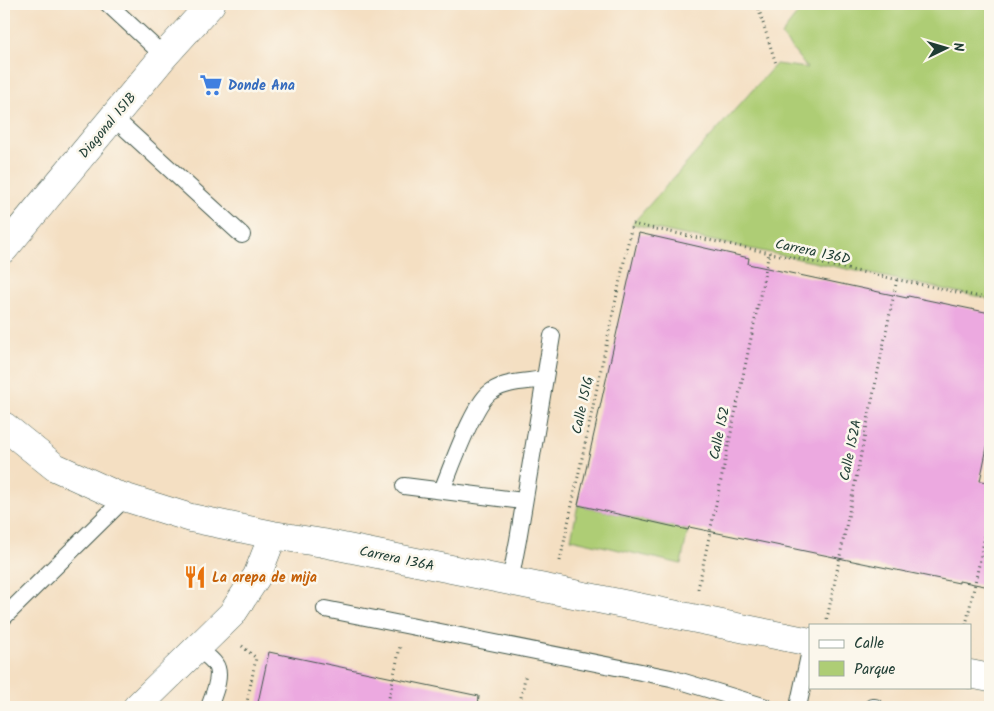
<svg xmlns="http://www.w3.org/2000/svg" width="994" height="711" viewBox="0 0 994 711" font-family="Kalam,sans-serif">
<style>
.green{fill:#aecd75;stroke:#668554}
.building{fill:#eca9e0}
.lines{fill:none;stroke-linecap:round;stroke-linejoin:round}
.service-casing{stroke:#3f5549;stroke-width:18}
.minor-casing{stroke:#3f5549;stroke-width:29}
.path{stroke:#3f5549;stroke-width:3;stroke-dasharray:1 4;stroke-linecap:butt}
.service{stroke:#fff;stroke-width:16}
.minor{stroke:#fff;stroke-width:28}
.labels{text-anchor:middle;stroke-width:5;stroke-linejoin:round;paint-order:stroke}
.shop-label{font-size:14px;font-weight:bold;fill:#366cbe;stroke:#fbf7ec;text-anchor:start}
.street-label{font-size:14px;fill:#1f3d34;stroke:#fbf7ec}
.food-label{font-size:14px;font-weight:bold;fill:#c56008;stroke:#fbf7ec;text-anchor:start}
</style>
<rect width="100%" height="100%" fill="#fbf7ec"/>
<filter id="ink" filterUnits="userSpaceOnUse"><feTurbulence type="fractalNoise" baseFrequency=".02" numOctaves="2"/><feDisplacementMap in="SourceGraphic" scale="10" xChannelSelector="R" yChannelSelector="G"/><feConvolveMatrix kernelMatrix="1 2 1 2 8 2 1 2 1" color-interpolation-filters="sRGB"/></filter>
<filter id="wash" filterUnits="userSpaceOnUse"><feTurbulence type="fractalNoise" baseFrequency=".0096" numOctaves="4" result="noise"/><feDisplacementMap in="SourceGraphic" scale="20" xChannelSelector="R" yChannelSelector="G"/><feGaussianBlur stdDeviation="1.12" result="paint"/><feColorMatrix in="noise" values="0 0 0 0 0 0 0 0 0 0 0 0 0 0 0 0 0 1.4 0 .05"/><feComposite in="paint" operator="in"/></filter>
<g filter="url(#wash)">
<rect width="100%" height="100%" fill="#f4dfc2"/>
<!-- green -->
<path class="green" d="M805 4H990V299L632 224 776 64 807 68 781 35Z
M578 505 688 530 681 564 571 539Z"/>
<g id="blocks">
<!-- building -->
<path class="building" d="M639 233 749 258 748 264 907 298 908 296 990 313V433L980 481 990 482V587L959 581V583L689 527 688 530 578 505Z
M269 652 479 696 478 707H257Z"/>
</g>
</g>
<g filter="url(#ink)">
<use href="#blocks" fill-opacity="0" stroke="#3f5549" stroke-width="1"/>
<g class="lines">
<defs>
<path id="service" d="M108 4 164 56
M113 117 242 235
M404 486 523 501
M442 490C451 469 474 401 492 391 507 381 527 382 544 379
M510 582 518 540 552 336
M325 609 671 678 766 707
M4 617 125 498
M197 648C203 653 211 658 215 664 223 675 213 696 209 707
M798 707 810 651
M872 707H875"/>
<path id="minor" d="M4 249 164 56 211 4
M4 426 55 467 114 494 191 518 273 535 323 543 810 642
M970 674 990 678
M137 707 232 614 257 576 273 535"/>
</defs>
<!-- service casing -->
<use href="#service" class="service-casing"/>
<!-- minor casing -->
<use href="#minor" class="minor-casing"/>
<!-- path -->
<path class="path" d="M757 4 776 64
M560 561 632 224 990 299
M698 589 769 253
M827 619 897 279
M966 625 990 513
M242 646 256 658 246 707
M387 707 400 647
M519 707 526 673"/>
<!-- service -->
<use href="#service" class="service"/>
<!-- minor -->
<use href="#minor" class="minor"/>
</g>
</g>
<!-- icons -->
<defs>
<symbol id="supermarket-bare" viewBox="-9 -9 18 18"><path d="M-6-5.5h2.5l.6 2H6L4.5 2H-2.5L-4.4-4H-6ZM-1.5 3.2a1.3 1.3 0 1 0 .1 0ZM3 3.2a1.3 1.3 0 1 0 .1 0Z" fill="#3f7fe0" stroke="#fbf7ec" stroke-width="2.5" paint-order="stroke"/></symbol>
<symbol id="restaurant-bare" viewBox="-9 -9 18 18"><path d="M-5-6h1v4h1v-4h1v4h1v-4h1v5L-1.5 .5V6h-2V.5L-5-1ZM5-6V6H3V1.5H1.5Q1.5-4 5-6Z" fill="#e8710a" stroke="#fbf7ec" stroke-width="2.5" paint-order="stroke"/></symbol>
</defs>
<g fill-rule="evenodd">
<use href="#supermarket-bare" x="195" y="69" width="32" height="32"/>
<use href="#restaurant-bare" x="179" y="561" width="32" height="32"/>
</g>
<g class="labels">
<!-- shop labels -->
<g class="shop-label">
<text x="228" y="90">Donde Ana</text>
</g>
<!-- street labels -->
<g class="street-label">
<text transform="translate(107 125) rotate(-50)" y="5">Diagonal 151B</text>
<text transform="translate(813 251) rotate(12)" y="5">Carrera 136D</text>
<text transform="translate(582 405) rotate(-78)" y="5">Calle 151G</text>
<text transform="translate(719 433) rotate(-78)" y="5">Calle 152</text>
<text transform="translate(850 450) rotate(-78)" y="5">Calle 152A</text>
<text transform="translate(397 558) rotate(12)" y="5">Carrera 136A</text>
</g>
<!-- food labels -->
<g class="food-label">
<text x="212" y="582">La arepa de mija</text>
</g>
</g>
<!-- margin -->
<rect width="994" height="711" fill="none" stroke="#fbf7ec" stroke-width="20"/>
<!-- legend -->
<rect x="809" y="624" width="162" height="65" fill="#fbf7ec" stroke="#a3ada2"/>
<rect x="819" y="640" width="25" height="8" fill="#ffffff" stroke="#a3ada2"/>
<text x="854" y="648" font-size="15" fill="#1f3d34">Calle</text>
<rect x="819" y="661" width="25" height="15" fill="#aecd75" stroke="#a3ada2"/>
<text x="854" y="674" font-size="15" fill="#1f3d34">Parque</text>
<!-- north arrow -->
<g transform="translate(946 48) rotate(85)" stroke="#fbf7ec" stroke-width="4" paint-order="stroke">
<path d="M0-4L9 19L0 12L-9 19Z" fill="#1f3d34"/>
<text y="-8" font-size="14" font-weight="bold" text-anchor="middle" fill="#1f3d34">N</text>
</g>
</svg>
